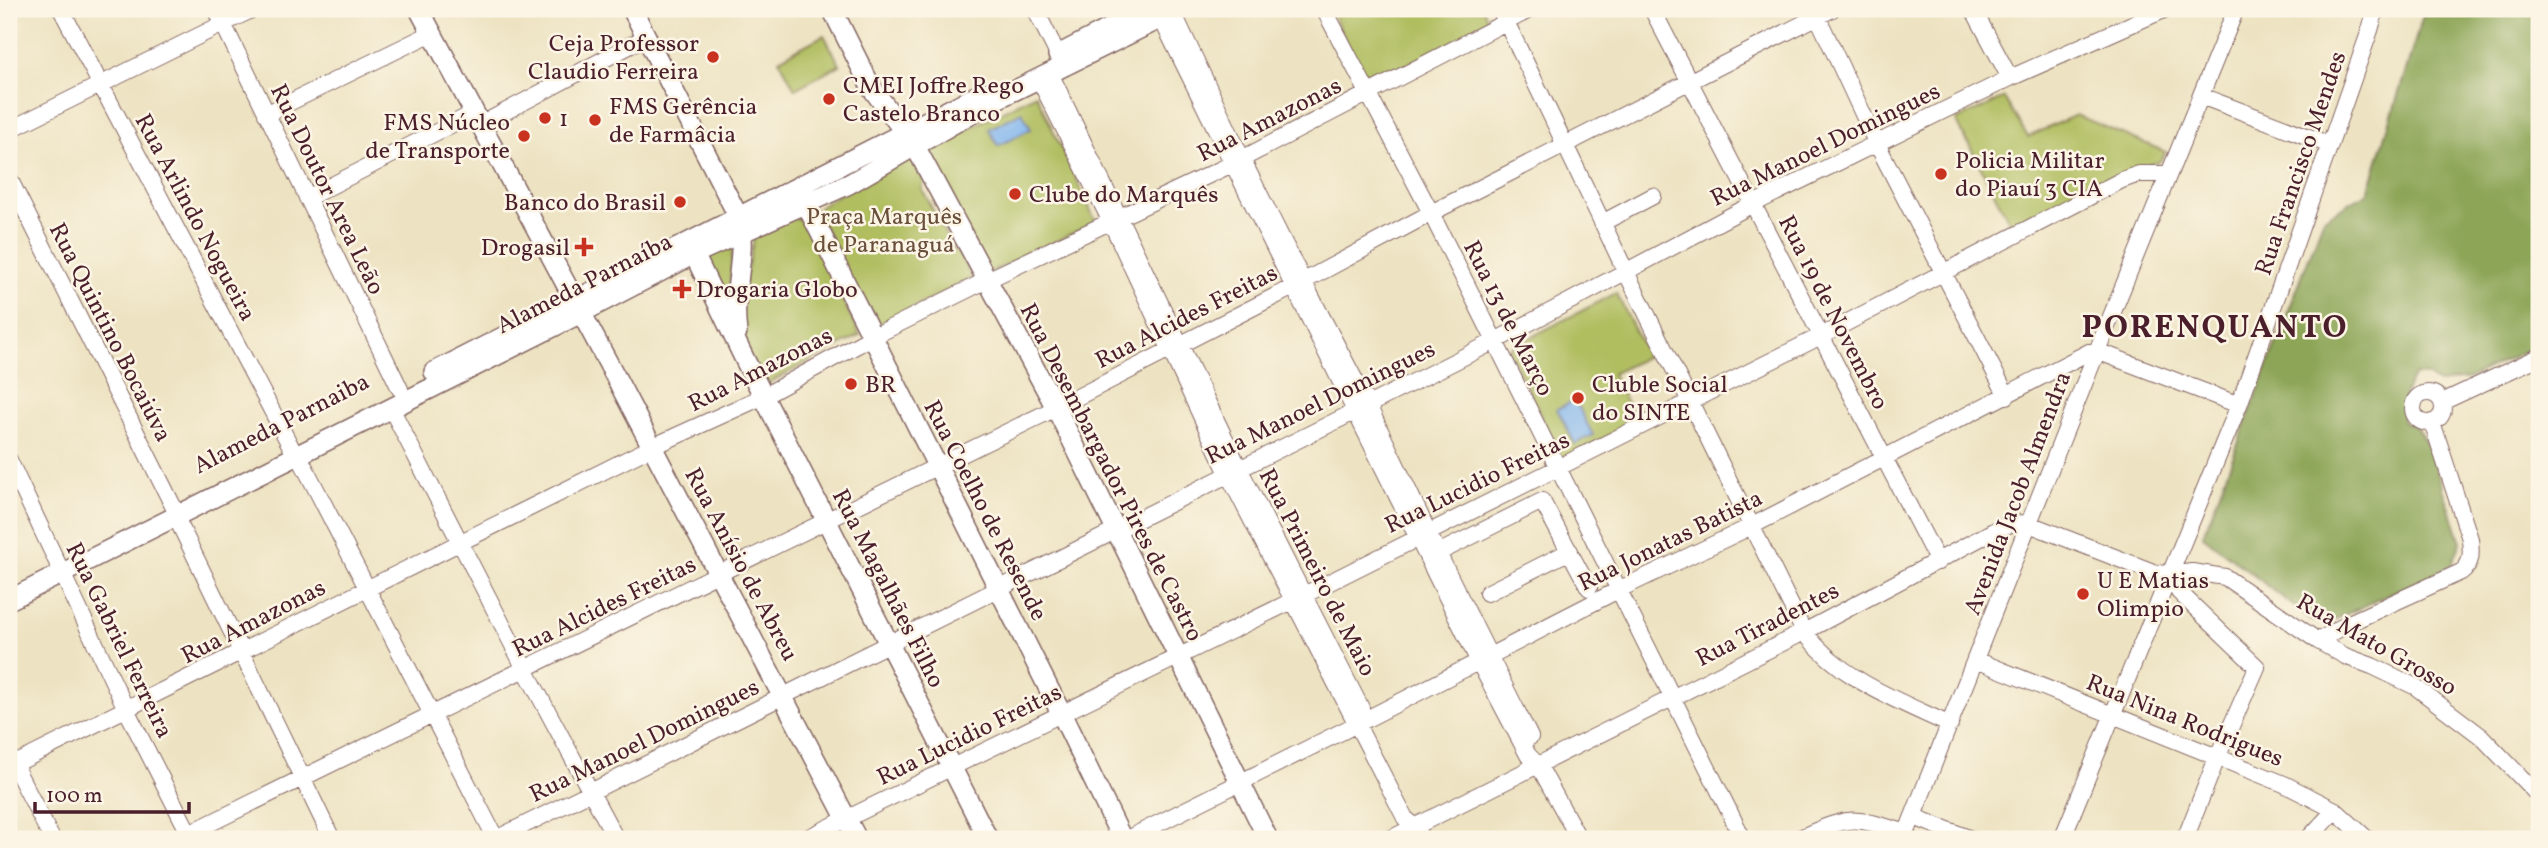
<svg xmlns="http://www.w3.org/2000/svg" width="2548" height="848" viewBox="0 0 2548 848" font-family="Vollkorn,serif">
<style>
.green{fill:#b0be60;stroke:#7d6e46;stroke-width:2}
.forest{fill:#8ca556;stroke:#6b6240;stroke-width:2}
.water{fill:#81b6ef;stroke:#666a8d;stroke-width:2}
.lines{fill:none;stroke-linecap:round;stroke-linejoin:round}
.minor-casing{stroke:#836460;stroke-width:18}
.major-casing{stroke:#836460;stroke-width:22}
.minor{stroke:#fff;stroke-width:16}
.major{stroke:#fff;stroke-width:19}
.poi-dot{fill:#c8321e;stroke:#fcf5e5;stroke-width:2.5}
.labels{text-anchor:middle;stroke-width:5;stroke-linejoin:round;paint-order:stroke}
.poi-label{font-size:24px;fill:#4a1f2b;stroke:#fcf5e5;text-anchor:start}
.street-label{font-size:24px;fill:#4a1f2b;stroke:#fcf5e5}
.park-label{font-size:24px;fill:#694f3b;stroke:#fcf5e5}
.district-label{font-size:32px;font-weight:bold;letter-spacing:2px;fill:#4a1f2b;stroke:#fcf5e5}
</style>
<rect width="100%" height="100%" fill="#fcf5e5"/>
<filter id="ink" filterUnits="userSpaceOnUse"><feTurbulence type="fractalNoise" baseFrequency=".0143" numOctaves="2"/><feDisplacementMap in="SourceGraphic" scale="14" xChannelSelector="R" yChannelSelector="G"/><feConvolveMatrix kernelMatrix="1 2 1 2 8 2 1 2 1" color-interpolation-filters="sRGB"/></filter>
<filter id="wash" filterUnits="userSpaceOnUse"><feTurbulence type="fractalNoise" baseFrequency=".00686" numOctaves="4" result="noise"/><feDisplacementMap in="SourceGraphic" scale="28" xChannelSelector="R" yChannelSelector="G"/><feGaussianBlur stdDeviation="1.57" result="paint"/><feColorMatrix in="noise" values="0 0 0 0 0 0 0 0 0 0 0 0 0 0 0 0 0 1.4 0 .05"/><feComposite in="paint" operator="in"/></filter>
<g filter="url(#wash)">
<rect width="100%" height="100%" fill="#ede3c2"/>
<!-- green -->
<path class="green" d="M1330 9H1483L1490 24 1370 89Z
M824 35 840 65 795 89 779 59Z
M1036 94 1096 222 989 273 924 151Z
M2004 98 2028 137 2076 115 2166 152 2159 162 2143 166 2014 231 1956 120Z
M908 153 924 181 922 189 954 251 959 253 972 278 874 328 818 214 819 207Z
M794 217 803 221 860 335 765 385C759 373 750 359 746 346 733 309 749 269 755 232Z
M733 240 728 308 701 255Z
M1616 293 1648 356 1612 374 1637 422 1562 459 1508 349Z"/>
<!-- forest -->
<path class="forest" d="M2425 9H2539V344L2467 379 2438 383 2428 376 2415 375C2403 388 2402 404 2402 422L2415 425 2430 450 2461 542 2452 565 2334 620 2313 621 2203 536 2324 218 2368 192Z"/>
<!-- water -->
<path class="water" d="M1022 112 1031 129 998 146 989 129Z
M1575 400 1593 435 1575 444 1557 409Z"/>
</g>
<g filter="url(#ink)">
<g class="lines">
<defs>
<path id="minor" d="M61 9 291 447
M216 9 400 389
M1035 9 1058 55
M1324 9 1431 213 1743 839
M1500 9 1626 272 1804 632C1843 681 1895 699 1950 725
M1652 9 1938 562
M1814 9 1877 144 2007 396
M1973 9 2010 78
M1173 12 1242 159 1303 281 1368 405 1438 553 1530 737
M1161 18 1479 662 1528 755 1539 766 1579 839
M1050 73 1239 468 1361 708
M1039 79 1111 222 1228 474 1405 818 1415 827 1421 839
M2201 96 2330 145
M266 114 432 33
M480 125 646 37
M9 130 253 9
M9 178 173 506
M307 198 474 113
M1602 223 1653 196
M2413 408a15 15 0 1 1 30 0a15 15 0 1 1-30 0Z
M2442 402 2539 357
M391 408 525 669 616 839
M298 454 496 839 1368 405 1495 341 1753 204 2010 78 2166 9
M9 460 126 709 192 839
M175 515 332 839
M1438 553 1542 501 1589 588
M2170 575 2179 592 2257 667 2217 758 2185 839
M1487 593 1570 551
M2318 641 2349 623 2461 572C2473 563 2471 553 2470 539L2432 422
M1976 660 2284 784 2335 810 2367 839
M10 757 52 839
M9 767 652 447 764 396 872 337 987 280 1232 164 1531 9
M1914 817 1971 839
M178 839 1056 408 1293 287 1431 213 1832 9
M805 839 1294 600 1821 336 2122 180 2139 174H2169
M1127 839 1357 724 1620 589 1752 526 2089 352 2097 351 2239 405
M1390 839 1804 632 2001 527 2015 523 2029 524 2153 572 2170 575 2192 572 2225 577 2318 641 2345 656 2372 666 2416 687 2482 737 2539 796
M1798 839C1851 815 1851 816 1907 833
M1904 839 2097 351 2236 9
M2062 839 2239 405 2370 30 2376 9
M2308 839 2335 810"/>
<path id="major" d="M419 9 614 374 857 839
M632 9 738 216C748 255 731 292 737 332
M832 9 871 87 915 146 1056 408 1268 839
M1058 55 1147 9
M806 204 1062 715 1122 839
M694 254 745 360 988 839
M434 372 984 92
M9 600 581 313 694 254 849 184 991 102 1180 9"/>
</defs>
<!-- minor casing -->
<use href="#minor" class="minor-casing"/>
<!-- major casing -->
<use href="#major" class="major-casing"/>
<!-- minor -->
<use href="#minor" class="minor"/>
<!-- major -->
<use href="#major" class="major"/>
</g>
</g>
<!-- markers -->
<g class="poi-dot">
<circle cx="713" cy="57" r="7"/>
<circle cx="829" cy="99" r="7"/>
<circle cx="545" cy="118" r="7"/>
<circle cx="595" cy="120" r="7"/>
<circle cx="524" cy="136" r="7"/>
<circle cx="1941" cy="174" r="7"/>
<circle cx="1015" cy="194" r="7"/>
<circle cx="680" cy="202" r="7"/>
<path d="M580.5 236.5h7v7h7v7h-7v7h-7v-7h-7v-7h7z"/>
<path d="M678.5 278.5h7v7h7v7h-7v7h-7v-7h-7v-7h7z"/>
<circle cx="851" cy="384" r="7"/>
<circle cx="1578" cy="398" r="7"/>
<circle cx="2083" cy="594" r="7"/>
</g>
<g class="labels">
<!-- poi labels -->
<g class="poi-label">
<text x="699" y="51" text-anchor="end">Ceja Professor<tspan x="699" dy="28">Claudio Ferreira</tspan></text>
<text x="843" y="93">CMEI Joffre Rego<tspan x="843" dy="28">Castelo Branco</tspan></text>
<text x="609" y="114">FMS Gerência<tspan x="609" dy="28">de Farmâcia</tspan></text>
<text x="559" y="126">1</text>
<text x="510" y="130" text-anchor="end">FMS Núcleo<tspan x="510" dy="28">de Transporte</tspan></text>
<text x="1955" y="168">Policia Militar<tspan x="1955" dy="28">do Piauí 3 CIA</tspan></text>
<text x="1029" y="202">Clube do Marquês</text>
<text x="666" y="210" text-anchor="end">Banco do Brasil</text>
<text x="570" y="255" text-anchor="end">Drogasil</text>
<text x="696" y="297">Drogaria Globo</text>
<text x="865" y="392">BR</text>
<text x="1592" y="392">Cluble Social<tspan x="1592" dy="28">do SINTE</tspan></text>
<text x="2097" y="588">U E Matias<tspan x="2097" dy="28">Olimpio</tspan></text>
</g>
<!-- street labels -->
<g class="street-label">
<text transform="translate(1269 119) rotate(-27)" y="8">Rua Amazonas</text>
<text transform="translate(1825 144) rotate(-26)" y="8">Rua Manoel Domingues</text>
<text transform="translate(2300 163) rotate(-71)" y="8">Rua Francisco Mendes</text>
<text transform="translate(328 189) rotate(64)" y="8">Rua Doutor Area Leão</text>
<text transform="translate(196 217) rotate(62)" y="8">Rua Arlindo Nogueira</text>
<text transform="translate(584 283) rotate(-27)" y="8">Alameda Parnaíba</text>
<text transform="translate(1834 312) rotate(63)" y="8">Rua 19 de Novembro</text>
<text transform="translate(1186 316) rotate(-27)" y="8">Rua Alcides Freitas</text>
<text transform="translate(1509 318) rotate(63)" y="8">Rua 13 de Março</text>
<text transform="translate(111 332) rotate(63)" y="8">Rua Quintino Bocaiúva</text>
<text transform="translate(760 369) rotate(-27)" y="8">Rua Amazonas</text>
<text transform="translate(1320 402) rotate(-26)" y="8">Rua Manoel Domingues</text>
<text transform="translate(281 423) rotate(-27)" y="8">Alameda Parnaiba</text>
<text transform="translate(1112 472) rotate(63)" y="8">Rua Desembargador Pires de Castro</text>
<text transform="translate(1477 482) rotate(-26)" y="8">Rua Lucidio Freitas</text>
<text transform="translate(2017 493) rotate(-69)" y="8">Avenida Jacob Almendra</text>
<text transform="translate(986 510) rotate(63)" y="8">Rua Coelho de Resende</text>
<text transform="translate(1670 540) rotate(-26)" y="8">Rua Jonatas Batista</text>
<text transform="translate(742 564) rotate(62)" y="8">Rua Anísio de Abreu</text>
<text transform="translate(1318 572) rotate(63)" y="8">Rua Primeiro de Maio</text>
<text transform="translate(889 588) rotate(63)" y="8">Rua Magalhães Filho</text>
<text transform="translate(604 606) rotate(-26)" y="8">Rua Alcides Freitas</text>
<text transform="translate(253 621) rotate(-27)" y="8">Rua Amazonas</text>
<text transform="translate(1767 624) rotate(-27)" y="8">Rua Tiradentes</text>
<text transform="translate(120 640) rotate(64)" y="8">Rua Gabriel Ferreira</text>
<text transform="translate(2377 644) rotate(30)" y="8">Rua Mato Grosso</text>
<text transform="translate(2185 720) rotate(22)" y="8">Rua Nina Rodrigues</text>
<text transform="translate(969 734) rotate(-26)" y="8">Rua Lucidio Freitas</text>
<text transform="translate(644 740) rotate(-26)" y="8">Rua Manoel Domingues</text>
</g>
<!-- park labels -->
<g class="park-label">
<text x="884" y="224">Praça Marquês<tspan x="884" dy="28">de Paranaguá</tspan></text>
</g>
<!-- district labels -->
<g class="district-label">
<text x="2215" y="337">PORENQUANTO</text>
</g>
</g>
<!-- margin -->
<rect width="2548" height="848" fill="none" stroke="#fcf5e5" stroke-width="35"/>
<!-- scale -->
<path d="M35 802v10h154v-10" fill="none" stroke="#4a1f2b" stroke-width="3.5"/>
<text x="46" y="802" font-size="21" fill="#4a1f2b" stroke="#fcf5e5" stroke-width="5" paint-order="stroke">100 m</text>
</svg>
